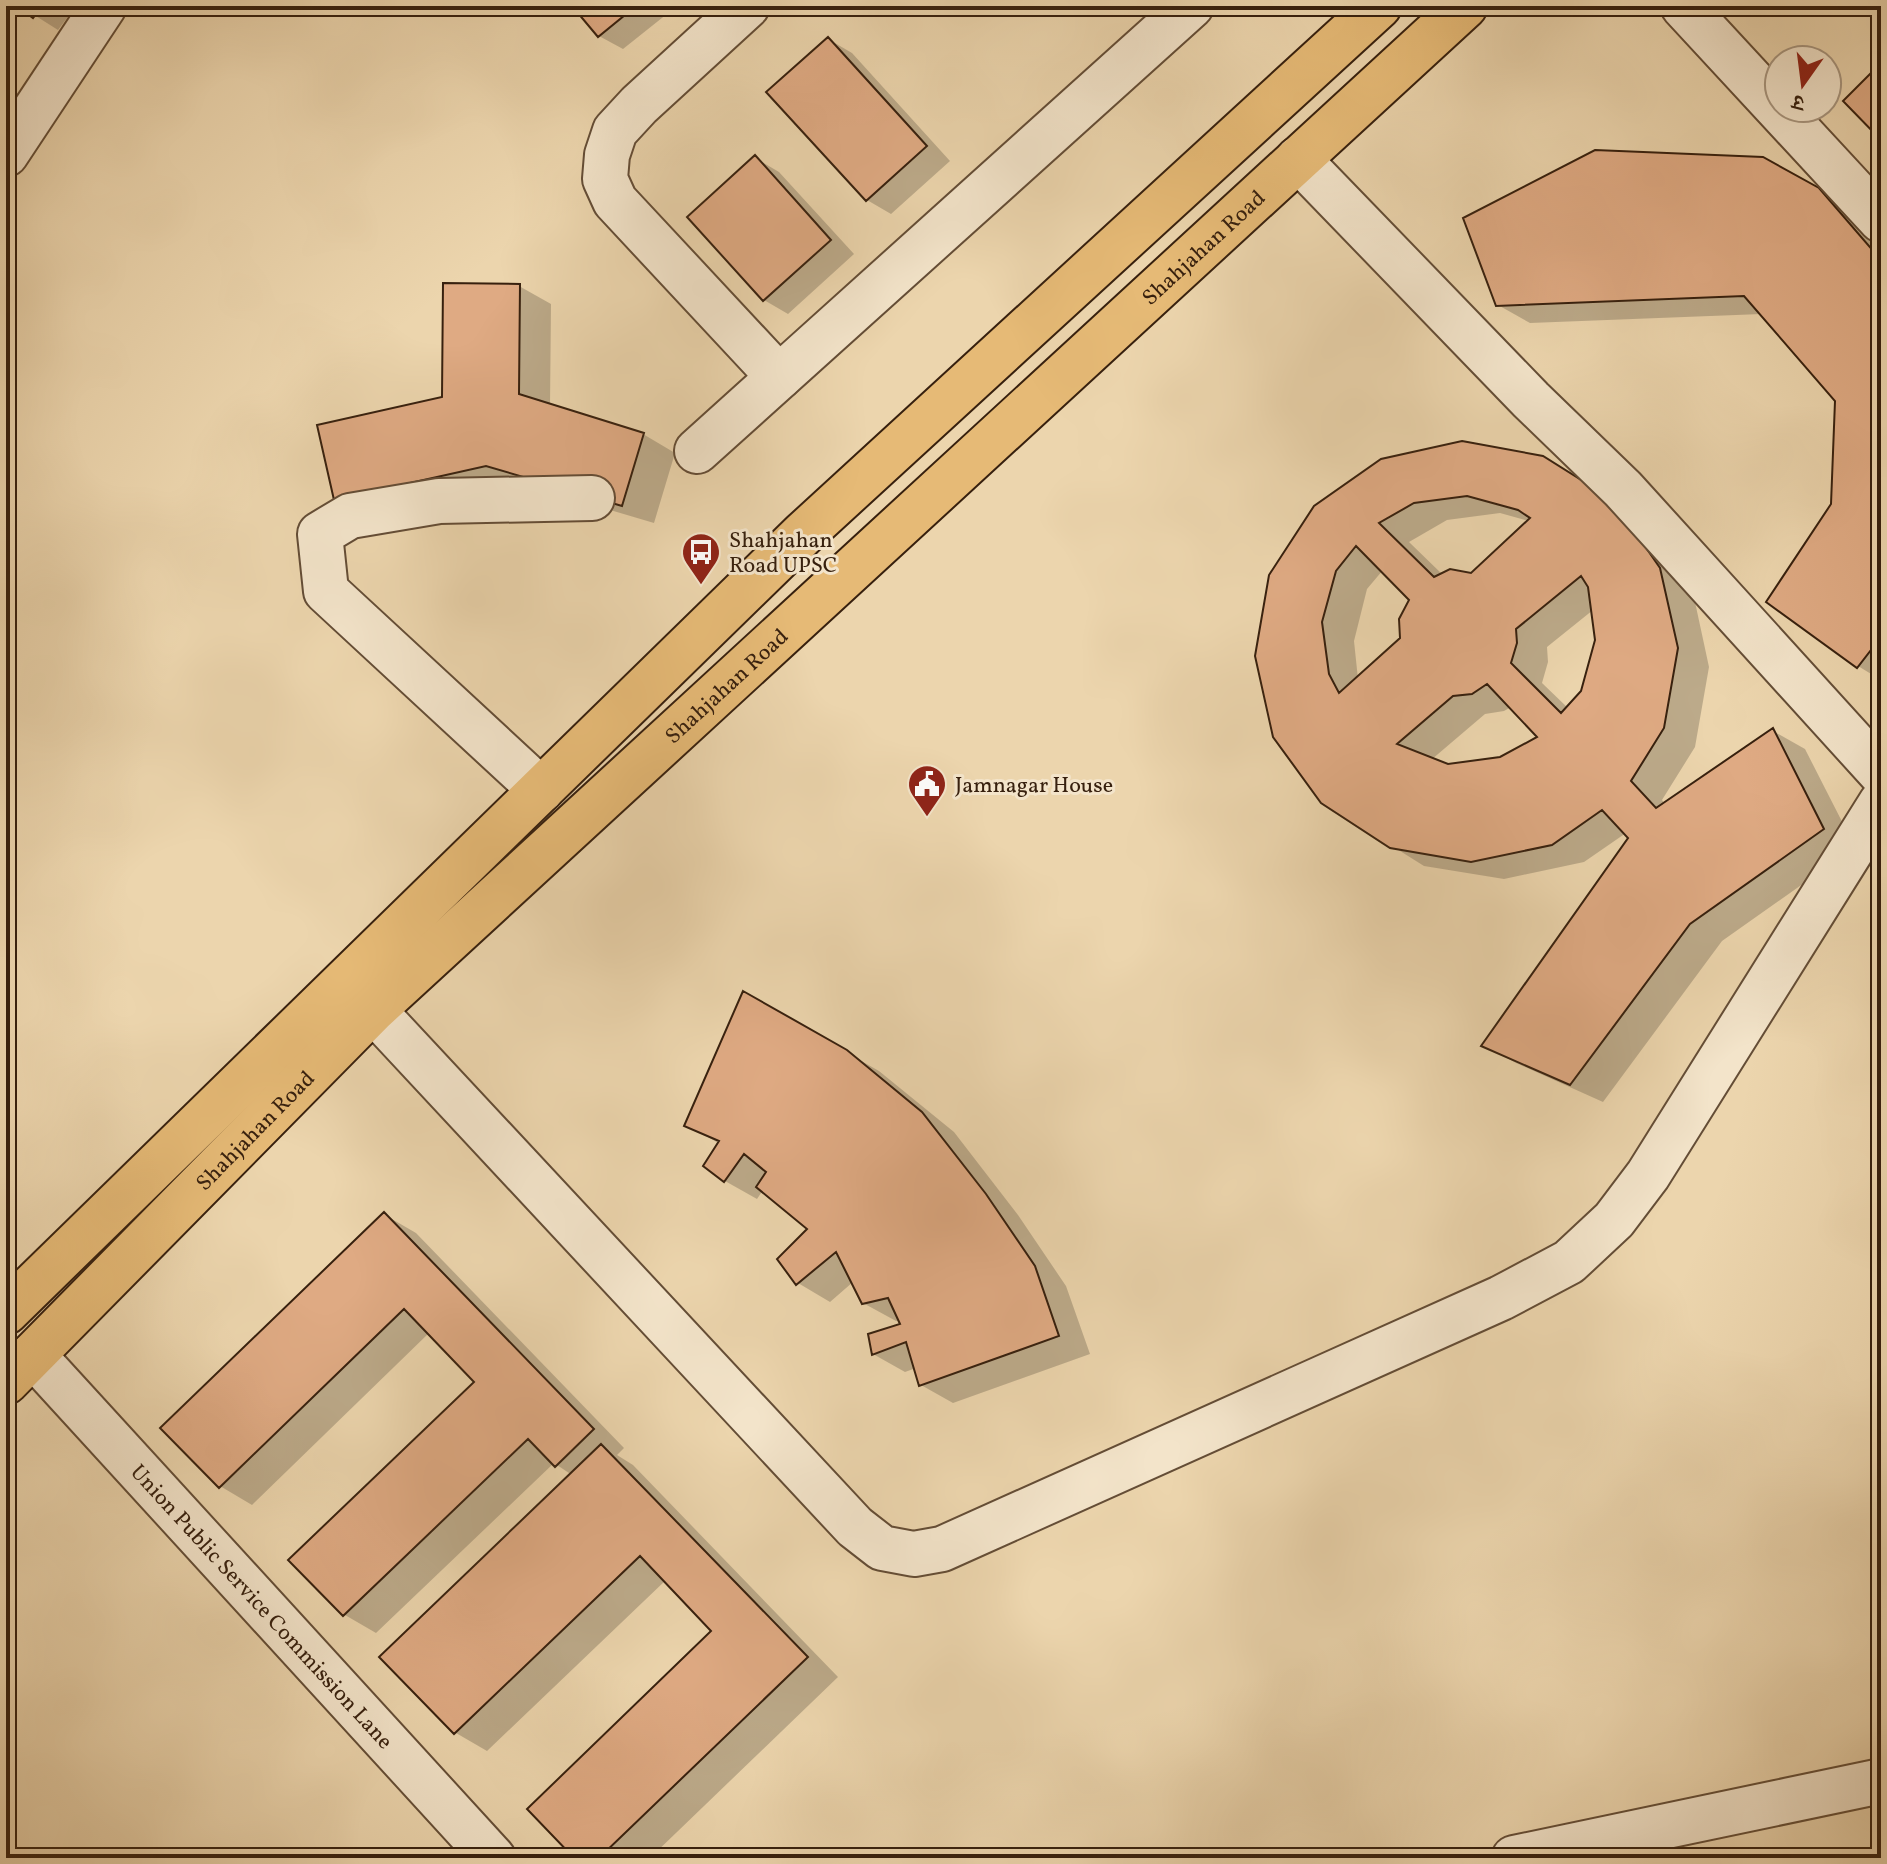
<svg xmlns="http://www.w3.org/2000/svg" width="1887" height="1864" viewBox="0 0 1887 1864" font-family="Vollkorn,'Noto Serif Devanagari',serif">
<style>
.shadow{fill:#0003;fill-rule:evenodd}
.building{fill:#dfaa83;stroke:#37200e;stroke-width:2;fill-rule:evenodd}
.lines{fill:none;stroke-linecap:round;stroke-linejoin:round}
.minor-casing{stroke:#644d36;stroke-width:48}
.major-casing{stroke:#37200e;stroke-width:48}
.minor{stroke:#f3e4ca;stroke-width:44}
.major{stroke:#e6ba76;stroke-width:44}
.labels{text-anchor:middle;stroke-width:6;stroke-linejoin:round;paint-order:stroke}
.street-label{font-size:22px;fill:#37200e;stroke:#f3e4ca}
.poi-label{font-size:22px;fill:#37200e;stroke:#f3e4ca;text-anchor:start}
</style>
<rect width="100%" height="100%" fill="#ecd5ad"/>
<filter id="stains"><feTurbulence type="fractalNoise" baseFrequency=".0025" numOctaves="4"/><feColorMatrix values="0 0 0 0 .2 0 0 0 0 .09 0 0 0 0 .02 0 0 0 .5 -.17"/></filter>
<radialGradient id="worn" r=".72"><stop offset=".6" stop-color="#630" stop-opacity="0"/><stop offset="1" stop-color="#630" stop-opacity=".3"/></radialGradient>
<!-- shadow -->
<path class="shadow" d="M20 6H76L58 30Z
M575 6H677L623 49 599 36Z
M828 39 852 53 950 161 891 214 867 200Z
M755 158 779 172 854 254 788 314 764 300Z
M1818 190 1851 209 1881 244V680L1858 666 1833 505 1837 401 1762 314 1530 323 1498 305Z
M519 286 551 304 550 406 643 434 675 453 654 523 519 483 368 518 444 398Z
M1576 477 1692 588 1709 667 1695 747 1662 800 1665 804 1773 731 1805 749 1855 847 1722 941 1603 1102 1516 1063 1484 1045 1630 838 1626 833 1584 862 1504 879 1424 866 1322 802 1315 507ZM1500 513 1529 521 1472 575H1443L1409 542 1447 520ZM1383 570 1412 600 1402 639 1358 679 1354 641 1367 589ZM1593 610 1597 640 1583 692 1568 708 1542 683 1548 662 1547 647ZM1511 707 1540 737 1501 759 1448 766 1431 760 1485 714 1504 711Z
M744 994 879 1071 954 1132 1018 1215 1066 1286 1090 1354 953 1403 921 1385 916 1368 905 1372 873 1354 903 1325 901 1320 896 1321 863 1303 853 1282 830 1302 798 1283 810 1229 763 1190 757 1199 725 1181 720 1144 687 1125Z
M385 1215 416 1233 624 1448 617 1455 633 1465 838 1677 650 1858H577L714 1631 666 1580 487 1751 456 1733 382 1657 572 1475 554 1463 376 1633 345 1615 291 1560 477 1382 429 1333 252 1505 220 1486Z"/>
<!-- building -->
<path class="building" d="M17 6H42L33 18Z
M572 6H636L598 37Z
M828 37 927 146 866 201 766 92Z
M1881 63V140L1843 101Z
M1595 150 1763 157 1819 188 1881 260V637L1857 668 1766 602 1831 504 1835 401 1744 296 1496 306 1463 218Z
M755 155 831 240 763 301 687 217Z
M443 283 520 284 519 394 644 433 622 506 486 466 334 500 317 425 442 397Z
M1462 441 1543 456 1613 500 1660 568 1678 648 1664 728 1631 781 1656 808 1773 728 1824 829 1690 924 1570 1085 1481 1046 1628 838 1602 810 1552 845 1471 862 1390 848 1321 803 1273 737 1255 656 1269 575 1314 506 1381 459ZM1467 496 1518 510 1530 518 1471 573 1450 569 1434 577 1379 523 1414 503ZM1356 546 1409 600 1399 619 1400 638 1339 693 1329 674 1322 622 1336 571ZM1581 576 1588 587 1595 640 1581 691 1561 713 1511 663 1517 643 1516 629ZM1487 684 1537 737 1500 757 1448 764 1397 744 1453 696 1472 694Z
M743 991 847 1050 922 1112 986 1194 1035 1266 1059 1336 919 1386 906 1342 872 1355 868 1334 900 1324 888 1298 862 1304 836 1252 796 1285 777 1259 807 1229 756 1187 766 1172 744 1154 724 1182 703 1166 719 1141 684 1126Z
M384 1212 594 1429 555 1467 528 1439 343 1616 288 1560 474 1382 404 1309 219 1488 160 1428Z
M601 1444 808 1657 599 1858H574L527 1809 711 1631 640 1556 454 1734 379 1657Z"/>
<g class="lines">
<defs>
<g id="minor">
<path d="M747 6 639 105 615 131 607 155 605 179 615 201 779 377"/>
<path d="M1683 6 1881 220"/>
<path d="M6 154 104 6"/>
<path d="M1298 159 1531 400 1623 489 1881 773"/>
<path d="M697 451 1191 6"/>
<path d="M541 790 326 591 320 534 350 516 439 501 592 498"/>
<path d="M373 1010 855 1527 882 1548 914 1554 942 1549 1501 1298 1569 1262 1614 1220 1648 1175 1881 803"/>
<path id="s1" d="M33 1355 493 1858"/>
<path d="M1514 1858 1881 1781"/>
</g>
<g id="major">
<path d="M6 1312 803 534 1379 6"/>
<path id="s2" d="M6 1382 373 1010 1465 6"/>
</g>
</defs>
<!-- minor casing -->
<use href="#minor" class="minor-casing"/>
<!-- major casing -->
<use href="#major" class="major-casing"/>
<!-- minor -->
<use href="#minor" class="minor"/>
<!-- major -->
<use href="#major" class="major"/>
</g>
<!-- icons -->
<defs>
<symbol id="bus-pin" viewBox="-11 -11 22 30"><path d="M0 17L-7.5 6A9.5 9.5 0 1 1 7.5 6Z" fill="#8f2418" stroke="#f3e4ca"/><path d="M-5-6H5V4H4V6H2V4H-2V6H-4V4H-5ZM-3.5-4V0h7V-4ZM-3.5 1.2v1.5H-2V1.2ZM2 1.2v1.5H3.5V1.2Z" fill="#fff"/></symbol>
<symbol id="civic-pin" viewBox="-11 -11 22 30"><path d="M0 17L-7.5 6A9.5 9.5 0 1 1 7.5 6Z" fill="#8f2418" stroke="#f3e4ca"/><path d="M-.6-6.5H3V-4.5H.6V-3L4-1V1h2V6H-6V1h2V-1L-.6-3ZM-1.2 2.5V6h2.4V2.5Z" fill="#fff"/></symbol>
</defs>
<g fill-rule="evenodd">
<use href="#bus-pin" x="679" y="530" width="44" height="60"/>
<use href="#civic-pin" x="905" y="762" width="44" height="60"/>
</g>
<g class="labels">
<!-- street labels -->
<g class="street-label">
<text dy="8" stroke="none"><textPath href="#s2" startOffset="1650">Shahjahan Road</textPath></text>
<text dy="8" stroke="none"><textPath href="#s2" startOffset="1002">Shahjahan Road</textPath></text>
<text dy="8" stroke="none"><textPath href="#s2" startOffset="354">Shahjahan Road</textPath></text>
<text dy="8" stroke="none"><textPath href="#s1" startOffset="340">Union Public Service Commission Lane</textPath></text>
</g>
<!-- poi labels -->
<g class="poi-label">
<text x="729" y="547">Shahjahan<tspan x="729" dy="25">Road UPSC</tspan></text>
<text x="955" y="792">Jamnagar House</text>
</g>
</g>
<!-- margin -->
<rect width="1887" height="1864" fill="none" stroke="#ecd5ad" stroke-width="32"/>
<rect x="8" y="8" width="1871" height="1848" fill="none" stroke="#37200e" stroke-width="4"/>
<rect x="16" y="16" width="1855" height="1832" fill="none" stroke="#37200e" stroke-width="2"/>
<!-- north arrow -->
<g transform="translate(1803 84) rotate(194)"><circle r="38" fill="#f3e4ca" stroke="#a8967f" stroke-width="2"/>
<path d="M0-6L14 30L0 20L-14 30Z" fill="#8f2418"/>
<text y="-12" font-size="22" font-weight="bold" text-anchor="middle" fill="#37200e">उ</text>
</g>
<rect width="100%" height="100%" filter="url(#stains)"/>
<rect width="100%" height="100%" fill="url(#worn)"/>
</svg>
